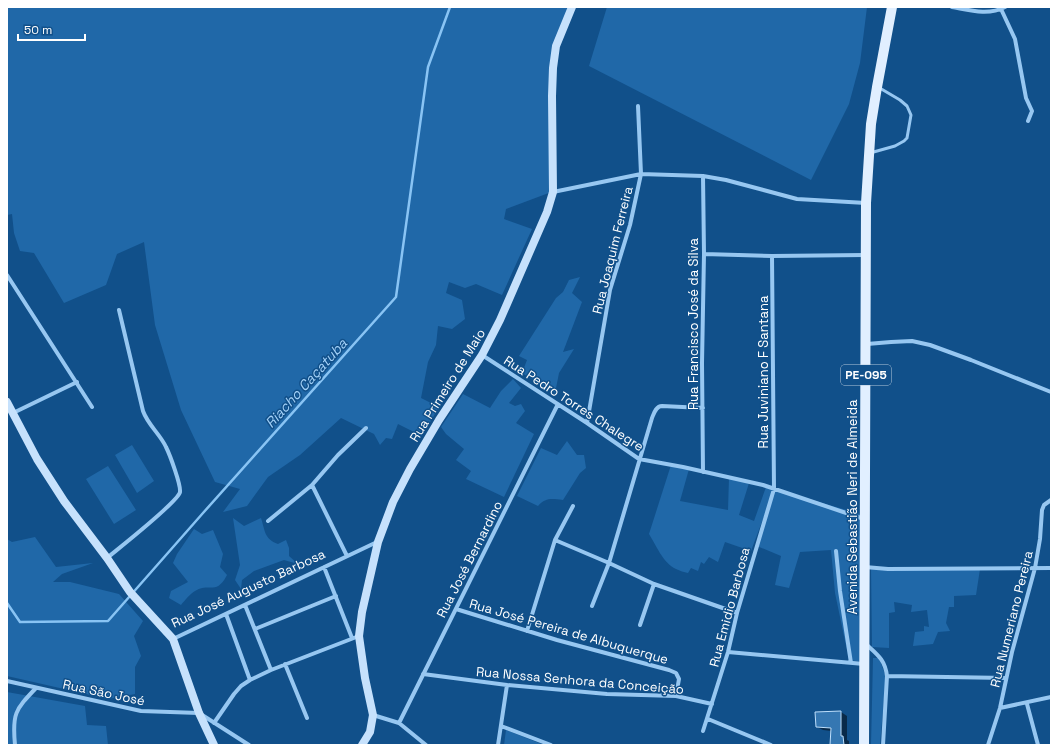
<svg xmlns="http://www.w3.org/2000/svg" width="1058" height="752" viewBox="0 0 1058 752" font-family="'Space Grotesk',sans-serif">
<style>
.green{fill:#2068a8}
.shadow{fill:#0007}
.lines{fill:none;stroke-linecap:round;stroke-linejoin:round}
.stream{stroke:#89c4f4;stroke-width:2.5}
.building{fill:#3577b2;stroke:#bedffc}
.lane{stroke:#97c7f1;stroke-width:3}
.street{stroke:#97c7f1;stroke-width:4}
.secondary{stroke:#c6e1fc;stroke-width:8}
.primary{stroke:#e1efff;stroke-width:10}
.labels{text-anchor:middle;stroke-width:3;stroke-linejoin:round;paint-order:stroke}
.shield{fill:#11508a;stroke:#b8cadc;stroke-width:1}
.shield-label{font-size:12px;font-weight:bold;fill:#fff}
.street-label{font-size:13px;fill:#fff;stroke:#11508a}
.water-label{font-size:14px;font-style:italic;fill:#a3d1f8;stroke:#11508a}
</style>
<rect width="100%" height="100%" fill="#11508a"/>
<!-- green -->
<path class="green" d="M7 7H570L555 40 554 191 506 209 504 219 532 229 502 295 476 284 465 288 449 282 446 293 462 300 465 319 452 329 438 326 436 345 428 362 421 398 439 407 422 436 398 424 392 439 386 438 380 445 374 434 341 418 300 455 268 477 247 506 223 512 240 489 215 482 181 410 155 325 144 242 117 254 106 285 64 303 34 253 20 251 14 233 12 214 7 215Z
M607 7H867L860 63 849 104 811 180 589 66Z
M580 277 572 293 582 302 563 352 574 349 559 373 555 393 522 373 527 360 519 356 556 298 563 292 569 280Z
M513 379 521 388 509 403 515 406 521 404 525 411 516 423 534 434 504 497 466 479 471 471 456 460 464 449 446 434 441 427 463 394 490 408 501 391Z
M567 441 577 455H584L586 468 580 473 563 500C552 499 546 497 538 506L517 496 541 448 557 455Z
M132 445 154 481 137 493 115 455Z
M671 465 689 469 680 501 728 510 729 478 749 483 739 515 754 521 766 487 864 515 863 662 849 660 835 593 831 550 800 552 789 588 775 585 781 556 757 546 772 495 751 551 725 542 718 562 709 557 704 564 701 562 698 571 691 568 688 573C684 572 680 571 676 569 663 563 656 545 649 534Z
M108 466 136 510 114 524 86 479Z
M233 518 244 526 261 518C265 530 264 539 278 544L286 540 289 548V556L298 564 284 560 254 571 242 580 241 589 235 580 240 565Z
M194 529 202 534 213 530 223 554 220 567 227 575C216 596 210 582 195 591 190 594 185 600 181 605L169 598 171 591 188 582 173 563 177 554Z
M35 537 56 567 93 563 62 574 53 582H70L119 594 143 621 134 636 141 656 135 667V694L108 699 7 676V539L12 542Z
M871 568 980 569 976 595 954 596V607H949L946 623 950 631 938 632 933 644 913 646 915 632 924 631V626L929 627 927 610 911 612 912 605 894 602 895 612 889 613V648L872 647Z
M873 658H879L886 677 880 744 871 745Z
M7 692 85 706 87 725 106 726 108 745H7Z
M506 730 544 745H504Z"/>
<!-- shadow -->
<path class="shadow" d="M841 712 847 716V740L849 741V745H831L832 731 823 730 817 727Z"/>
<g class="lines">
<!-- stream -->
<path class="stream" d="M7 603 20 622 108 621 203 513 396 297 428 67 450 7"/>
</g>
<!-- building -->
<path class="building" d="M841 711V736H843L844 745H830L831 728 816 727 815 712Z"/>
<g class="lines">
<!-- lane -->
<path class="lane" d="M870 153 895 146 904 141 907 138 911 115 907 106 900 100 878 87"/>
<!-- street -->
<path class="street" d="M952 7C969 10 988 16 1005 7
M1001 9 1015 39 1026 98 1032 111 1028 121
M703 176 704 254 702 363 703 472
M553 192 641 174 703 176 726 180 797 199 866 203
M704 254 772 256 865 255
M7 275 92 407
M867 344 891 342 912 341 930 345 971 360 1051 392
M482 355 587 423 639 459 683 467 763 485 864 519
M13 413 77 382
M587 423 610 290 630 225 641 174 638 106
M312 485 347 556
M268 521 312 485 338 455 366 428
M555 540 609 563 654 584 737 613
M836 551 840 591 851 663
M107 558C119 548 178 502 180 492 181 485 170 455 166 447 160 434 148 425 143 411L119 310
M324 567 352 638
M865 567 888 569 1051 568
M245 605 271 670
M592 606 609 563 652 418C654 413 656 406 662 406L703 408
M456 609 557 640 669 670 676 673 679 679 676 696
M226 614 250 680
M640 625 654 584
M255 629 336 596
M527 631 555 540 573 506
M173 639 377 542
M867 645C878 655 885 660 887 676L883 745
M728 652 864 664
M285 664 307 718
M423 674 507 685 607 694 676 696 712 704
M887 676 1006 678
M7 681 141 711 199 713 249 745
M1027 704 1038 745
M1000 708 1051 697
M373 715 399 723 426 745
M708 719 771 745
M214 723 234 694 241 686 250 680 271 670 359 636
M399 723 558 404
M501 726 551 745
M703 731 728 652 737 613 774 489 772 256
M15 745C12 714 15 710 36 688
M498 745 507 685
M988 745 1000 708 1012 652 1035 568 1040 539 1042 510 1044 505 1051 500"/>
<!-- secondary -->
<path class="secondary" d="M7 402 37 459 64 501 107 558 130 592 173 639 199 713 214 745
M362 745 370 732 373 715 365 678 359 636 362 612 378 542 393 502 410 469 439 420 482 355 500 320 547 212 553 192 552 96 553 68 556 46 572 7"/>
<!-- primary -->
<path class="primary" d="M864 745 866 203 871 124 877 87 892 7"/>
</g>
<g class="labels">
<!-- shield labels -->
<rect class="shield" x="841" y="365" width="50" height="20" rx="3"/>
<g class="shield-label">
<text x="866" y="379">PE-095</text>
</g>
<!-- street labels -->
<g class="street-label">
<text transform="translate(612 250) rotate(-76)" y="5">Rua Joaquim Ferreira</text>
<text transform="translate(693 324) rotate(-90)" y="5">Rua Francisco José da Silva</text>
<text transform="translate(763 372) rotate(-90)" y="5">Rua Juviniano F Santana</text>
<text transform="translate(447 385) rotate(-58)" y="5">Rua Primeiro de Maio</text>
<text transform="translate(574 403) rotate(33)" y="5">Rua Pedro Torres Chalegre</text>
<text transform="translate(852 507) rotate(-90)" y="5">Avenida Sebastião Neri de Almeida</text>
<text transform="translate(469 559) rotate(-63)" y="5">Rua José Bernardino</text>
<text transform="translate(248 588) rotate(-25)" y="5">Rua José Augusto Barbosa</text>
<text transform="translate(729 607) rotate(-75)" y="5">Rua Emidio Barbosa</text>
<text transform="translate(1011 619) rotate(-76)" y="5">Rua Numeriano Pereira</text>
<text transform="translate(569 631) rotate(16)" y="5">Rua José Pereira de Albuquerque</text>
<text transform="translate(580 680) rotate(5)" y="5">Rua Nossa Senhora da Conceição</text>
<text transform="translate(104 692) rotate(12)" y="5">Rua São José</text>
</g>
<!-- water labels -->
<g class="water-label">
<text transform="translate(306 383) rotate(-48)" y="5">Riacho Caçatuba</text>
</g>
</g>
<!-- border -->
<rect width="1058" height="752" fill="none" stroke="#ffffff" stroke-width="16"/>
<!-- scale -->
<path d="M18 34v6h67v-6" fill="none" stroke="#ffffff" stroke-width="2"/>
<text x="24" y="34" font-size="12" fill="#ffffff" stroke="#11508a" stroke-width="3" paint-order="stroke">50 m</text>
</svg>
